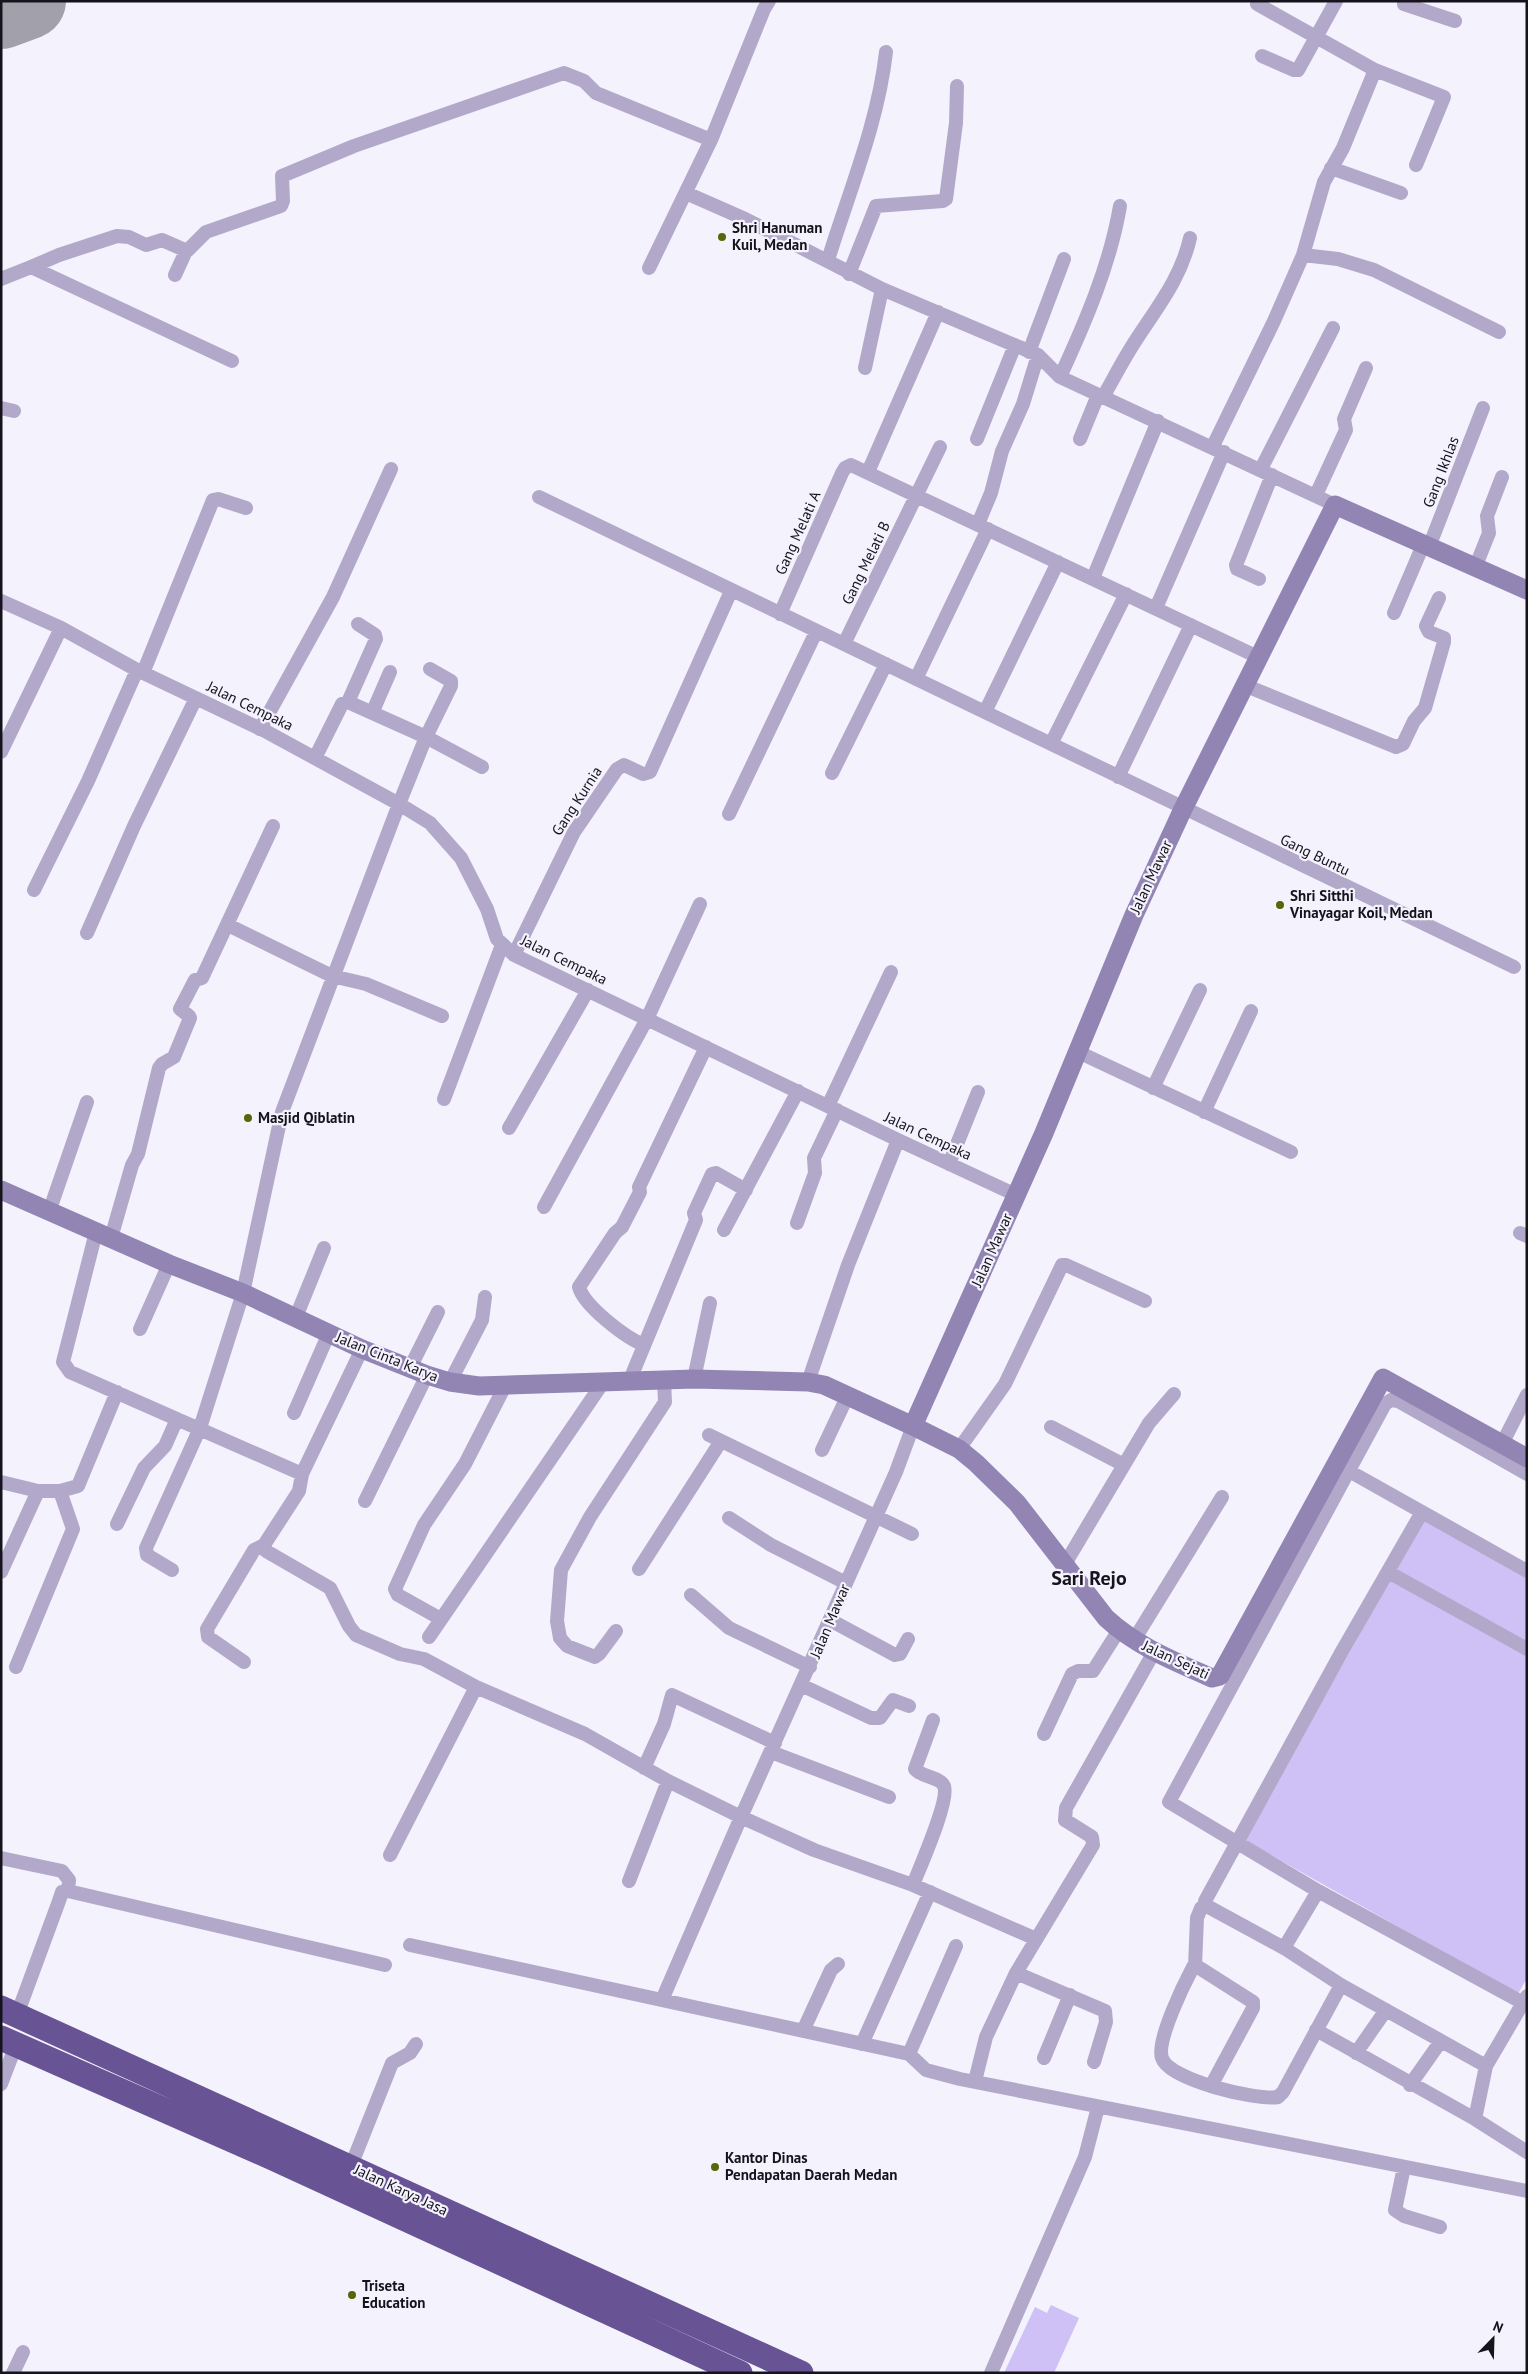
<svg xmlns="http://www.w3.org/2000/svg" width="1528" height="2374" viewBox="0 0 1528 2374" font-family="'PT Sans',sans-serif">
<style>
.green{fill:#cfc0f6}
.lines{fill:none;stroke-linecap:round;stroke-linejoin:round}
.runway{stroke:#a2a0aa;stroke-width:76}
.street{stroke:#b2a9ca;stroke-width:14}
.secondary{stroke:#9285b4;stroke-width:19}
.highway{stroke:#685395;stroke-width:25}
.poi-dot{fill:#596507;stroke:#f4f2fd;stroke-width:2}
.labels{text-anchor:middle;stroke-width:4.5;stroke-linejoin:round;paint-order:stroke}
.poi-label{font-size:15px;font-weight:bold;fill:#15131c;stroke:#f4f2fd;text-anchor:start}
.street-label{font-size:15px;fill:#15131c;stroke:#f4f2fd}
.district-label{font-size:20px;font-weight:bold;fill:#15131c;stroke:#f4f2fd}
</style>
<rect width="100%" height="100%" fill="#f4f2fd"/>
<!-- green -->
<path class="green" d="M1425 1518 1527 1575V1978L1518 1994 1244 1840Z
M1051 2305 1079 2318 1054 2373H1004L1035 2307 1047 2313Z"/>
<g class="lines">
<!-- runway -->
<path class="runway" d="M1 11 28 1"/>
<!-- street -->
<path class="street" d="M1404 1V4L1455 21
M1257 4 1375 70 1444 97 1416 165
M1262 56 1294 70H1298L1336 1
M1331 168 1401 193
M686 193 745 219 882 289 1038 355 1060 377 1335 505
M1303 255 1338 259 1374 270 1499 332
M828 260C849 192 878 123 886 52
M31 267 59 255 117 236 129 237 146 245 162 240 187 251 206 232 281 206 283 201 282 176 354 146 564 73 584 81 596 93 711 140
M649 268 711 140 764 9 769 1
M849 274 876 206 943 201 946 199 956 123 957 86
M175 275 186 251
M1 279 31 267 232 361
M1029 352 1064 259
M865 368 882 289
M1060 377C1085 323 1110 265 1120 206
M1103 397C1114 378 1124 358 1136 340 1158 306 1181 278 1190 238
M1 408 14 411
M977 439 1015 345
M1080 439 1098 395
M1213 446 1274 321 1303 255 1324 182 1343 148 1375 70
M1261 469 1333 328
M868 472 938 312
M1316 495 1346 430 1344 419 1366 368
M539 497 1514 967
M978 524 991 493 1002 451 1023 404 1038 355
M1429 547 1483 408
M1475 568 1489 533 1487 516 1502 477
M1093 578 1158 421
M1259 579 1237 569 1236 565 1272 475
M1 601 61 628 137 670 267 732 399 804 430 823 461 858 487 909 497 939 514 955 898 1140 1016 1195
M1156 608 1224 452
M1394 613 1423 545
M780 614 842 473 845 468 851 465 1258 657
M358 624 375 635 376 639 348 702 426 737 482 767
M844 644 940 447
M143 673 213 500 218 499 246 508
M916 679 988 529
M1244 685 1396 747 1403 744 1414 721 1425 708 1444 642V638L1429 632 1426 626 1439 598
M373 711 390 672
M985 712 1058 562
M260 729 333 597 391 469
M1051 744 1126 594
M1 752 61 628
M315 758 342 704 348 702
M832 773 886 664
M1118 777 1191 625
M729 814 816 632
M34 890 88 781 137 670
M228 925 332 976 366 984 442 1016
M87 933 134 826 196 698
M514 955 574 832 617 769 624 765 643 774 650 772 731 591
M1076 1051 1291 1152
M1153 1088 1200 990
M444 1099 502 945
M828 1106 891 972
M1204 1112 1251 1011
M509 1128 588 990
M949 1164 978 1092
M544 1207 647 1019 700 904
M49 1212 87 1102
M797 1223 815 1173 814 1158 837 1110
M724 1230 798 1091
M96 1232 63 1362 70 1372 302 1474
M1520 1233 1527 1236
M111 1238 132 1165 138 1154 159 1068 162 1064 174 1057 190 1018 189 1016 180 1009 195 980 202 978 273 826
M296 1317 324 1248
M140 1329 169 1264
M644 1345C626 1338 584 1306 579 1287L615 1233 622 1227 640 1192 639 1187 706 1047
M410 1368 438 1312
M694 1379 710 1303
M450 1382 482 1320 485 1297
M629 1382 696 1220 694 1213 712 1174 716 1173 746 1190
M808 1382 848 1265 898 1140
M294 1413 329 1333
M1051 1427 1124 1465
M709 1435 912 1534
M1502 1444 1527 1395
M959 1449 1005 1384 1062 1265H1066L1145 1301
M822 1450 848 1395
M1349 1471 1527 1571
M1527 1474 1398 1401 1391 1400 1385 1404 1169 1802 1318 1891 1527 2005
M1 1482 38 1491H60L73 1529 16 1667
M60 1491 78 1486 117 1392
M365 1501 427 1375
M1422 1512 1341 1653 1205 1901V1905L1284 1948 1341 1985 1486 2066 1527 1996
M729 1518 771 1545 846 1583
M117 1524 144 1468 165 1446 177 1419
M264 1545 266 1551 330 1588 349 1626 356 1635 400 1654 424 1659 476 1687 585 1734 668 1781 741 1817 814 1850 913 1885 1036 1939
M1065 1564 1149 1423 1174 1394
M639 1569 721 1441
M172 1570 147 1555 146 1548 200 1428 243 1293 282 1112 399 804 426 737 451 686V681L430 669
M1 1572 38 1491
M1388 1572 1527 1649
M691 1595 729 1628 810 1667
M441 1619 398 1595 395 1589 424 1525 465 1464 506 1384
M830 1620 895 1655 900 1654 908 1639
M616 1631 599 1654 595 1657 567 1646 560 1638 557 1621 561 1570 590 1517 665 1402 664 1381
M429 1637 604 1381
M1134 1640 1222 1497
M244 1662 208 1637 207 1629 254 1550 264 1545 299 1491 302 1474 362 1349
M801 1685 871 1718H880L893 1700 909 1706
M1044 1734 1072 1674 1078 1671H1093L1119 1630
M771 1752 889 1797
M644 1768 664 1724 672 1695 775 1743
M390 1855 476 1687
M1 1858 62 1871 69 1880 68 1891 385 1965
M629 1881 668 1781
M913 1885C919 1869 950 1800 944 1786 940 1777 921 1777 915 1769L933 1720
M410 1945 909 2054 926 2070 960 2079 1527 2191
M1284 1948 1318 1891
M1195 1966 1197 1918 1201 1908 1205 1905
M1016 1973 1105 2011 1106 2022 1094 2062
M662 2000 741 1817 896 1472 913 1426
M17 2015 59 1901 62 1892 68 1891
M1316 2030 1475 2119 1527 2152
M803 2031 831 1970 838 1964
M862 2044 930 1892
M1356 2053 1386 2010
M909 2054 956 1946
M1044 2058 1070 1995
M975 2081 986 2037 1016 1973 1093 1845 1092 1837 1065 1820 1066 1808 1154 1652
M1 2084 16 2045
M1410 2085 1441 2041
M1211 2086 1253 2008V2002L1198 1967H1193C1184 1984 1156 2041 1162 2058 1169 2080 1257 2101 1278 2097L1283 2092 1341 1985
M1475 2119 1486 2066
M351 2166 392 2063 410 2053 416 2044
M1404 2167 1395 2210 1404 2216 1440 2227
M13 2373 23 2352
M991 2373 1085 2157 1098 2107"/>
<!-- secondary -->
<path class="secondary" d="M1 1190 169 1264 243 1293 362 1349 427 1375 450 1382 479 1386 694 1379 808 1382 824 1385 913 1426 959 1449 976 1463 1017 1503 1106 1618C1136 1646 1174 1661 1212 1678L1220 1676 1383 1378 1527 1458
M913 1426 1044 1133 1134 915 1183 809 1335 505 1527 590"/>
<!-- highway -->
<path class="highway" d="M1 2008 801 2373
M1 2038 273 2158 740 2373"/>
</g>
<!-- markers -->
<g class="poi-dot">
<circle cx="722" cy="237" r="5"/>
<circle cx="1280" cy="905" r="5"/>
<circle cx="248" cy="1118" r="5"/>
<circle cx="715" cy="2167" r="5"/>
<circle cx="352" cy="2295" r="5"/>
</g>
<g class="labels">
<!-- poi labels -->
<g class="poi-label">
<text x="732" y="233">Shri Hanuman<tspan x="732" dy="17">Kuil, Medan</tspan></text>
<text x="1290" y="901">Shri Sitthi<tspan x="1290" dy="17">Vinayagar Koil, Medan</tspan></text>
<text x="258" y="1123">Masjid Qiblatin</text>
<text x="725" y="2163">Kantor Dinas<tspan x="725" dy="17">Pendapatan Daerah Medan</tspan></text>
<text x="362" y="2291">Triseta<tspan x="362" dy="17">Education</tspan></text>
</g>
<!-- street labels -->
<g class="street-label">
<text transform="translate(1441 472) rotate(-69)" y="5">Gang Ikhlas</text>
<text transform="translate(798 533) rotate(-66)" y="5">Gang Melati A</text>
<text transform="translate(866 563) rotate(-64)" y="5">Gang Melati B</text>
<text transform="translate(250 706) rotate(26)" y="5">Jalan Cempaka</text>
<text transform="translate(577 801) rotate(-57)" y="5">Gang Kurnia</text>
<text transform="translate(1315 855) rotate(26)" y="5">Gang Buntu</text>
<text transform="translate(1151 877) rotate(-65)" y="5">Jalan Mawar</text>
<text transform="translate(564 960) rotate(26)" y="5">Jalan Cempaka</text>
<text transform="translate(928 1136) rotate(25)" y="5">Jalan Cempaka</text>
<text transform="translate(992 1250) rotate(-66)" y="5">Jalan Mawar</text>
<text transform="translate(387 1357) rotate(22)" y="5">Jalan Cinta Karya</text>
<text transform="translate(830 1621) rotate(-67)" y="5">Jalan Mawar</text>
<text transform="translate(1176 1660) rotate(25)" y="5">Jalan Sejati</text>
<text transform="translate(401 2190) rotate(25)" y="5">Jalan Karya Jasa</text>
</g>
<!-- district labels -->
<g class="district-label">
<text x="1089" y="1585">Sari Rejo</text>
</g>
</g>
<!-- border -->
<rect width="1528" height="2374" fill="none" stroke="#15131c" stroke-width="5"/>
<!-- north arrow -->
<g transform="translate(1493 2339) rotate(23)" stroke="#f4f2fd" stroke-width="4" paint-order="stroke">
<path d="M0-4L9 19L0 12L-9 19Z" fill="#15131c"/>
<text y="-8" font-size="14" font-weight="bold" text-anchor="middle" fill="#15131c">N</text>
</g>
</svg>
